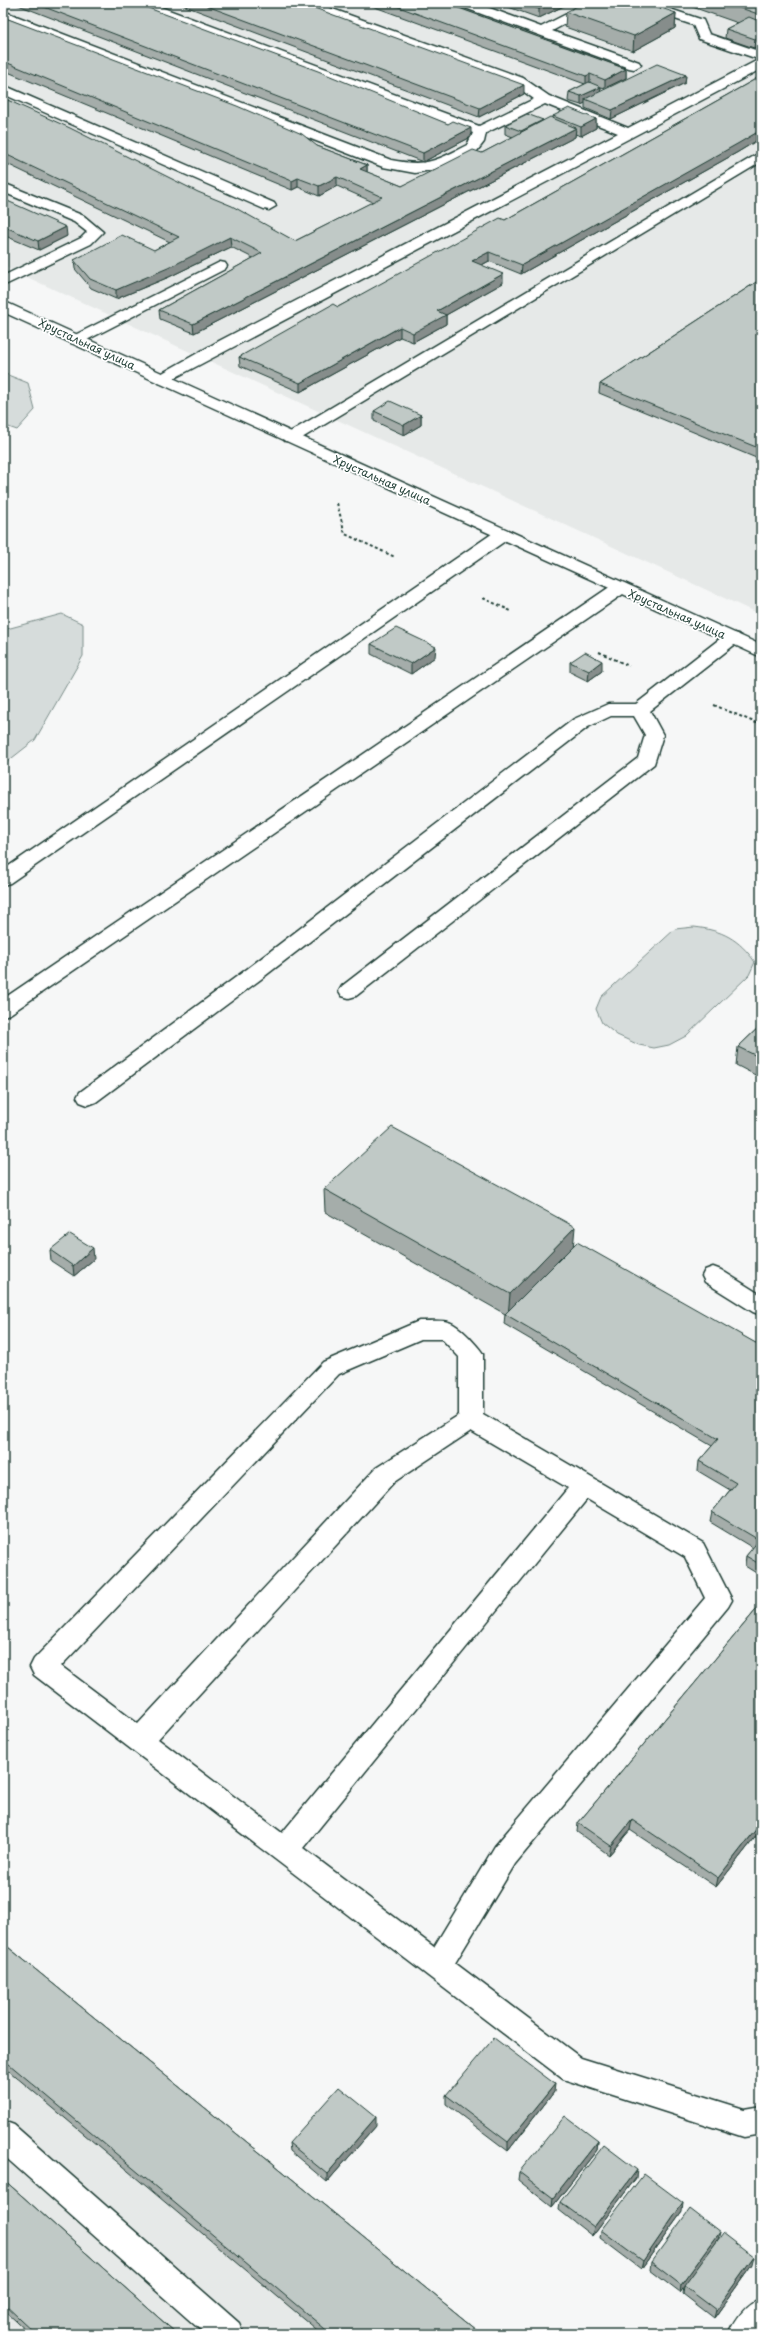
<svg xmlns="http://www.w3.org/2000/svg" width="764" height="2337" viewBox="0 0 764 2337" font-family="'Playpen Sans',sans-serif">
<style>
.built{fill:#e6e9e8}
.green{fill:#d6dcdb;stroke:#7a8c88}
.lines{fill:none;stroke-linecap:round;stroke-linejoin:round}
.lane-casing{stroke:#1f3d34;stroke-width:3}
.secondary-casing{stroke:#1f3d34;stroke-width:3}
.path{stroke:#1f3d34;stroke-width:2;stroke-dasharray:3 2.5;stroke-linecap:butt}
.lane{fill:#fff;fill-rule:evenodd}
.secondary{fill:#fff;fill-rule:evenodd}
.wall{fill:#a5adaa;stroke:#1f3d34}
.shaded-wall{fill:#868d8b;stroke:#1f3d34}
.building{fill:#c0c9c6;stroke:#1f3d34}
.labels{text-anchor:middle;stroke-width:3.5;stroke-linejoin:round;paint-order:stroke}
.far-street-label{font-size:11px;fill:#1f3d34;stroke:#fff}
</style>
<rect width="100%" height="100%" fill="#f6f7f7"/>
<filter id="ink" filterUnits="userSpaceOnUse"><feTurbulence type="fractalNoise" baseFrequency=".025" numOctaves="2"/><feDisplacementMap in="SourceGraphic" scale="8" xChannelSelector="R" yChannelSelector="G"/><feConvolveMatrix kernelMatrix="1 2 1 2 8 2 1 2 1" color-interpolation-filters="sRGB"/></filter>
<g filter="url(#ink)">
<!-- built -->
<path class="built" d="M3 3H761V615L3 266Z
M3 1947 475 2334H8L3 2329Z"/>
<!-- green -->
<path class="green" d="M3 373 28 383 35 410 17 430 3 425Z
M62 614 83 624V656L35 740 3 765V630Z
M694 927C722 930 739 939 755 962L749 975 686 1036 669 1045 654 1048 639 1045 617 1035 602 1023 596 1009 601 997 675 929Z"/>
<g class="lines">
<defs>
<path id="lane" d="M132 3H150L479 126 534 99 513 84 300 6 298 3H316L523 78 549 96 628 128 756 61 761 60V69L163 384 157 382 155 379 157 376 219 341 618 133 545 104 486 133 484 142 477 151 446 167 415 173 383 167 3 19V11L391 160C427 167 436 161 467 145L473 133 134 6Z
M458 3H476L541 27 588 3H604L552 31 639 62 641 65 634 69 629 68 460 6Z
M634 3H652L703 20 709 34 761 52V60L699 39 693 25 636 6Z
M3 85 274 203 276 206 269 210 264 209 3 94Z
M761 152V162L297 441H285L283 438 285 435Z
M3 183 84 216 103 232 91 244 3 286V276L81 238 87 232 74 222 3 192Z
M220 262 225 263 227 266 225 269 81 343H71L68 340 71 337Z
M502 530 508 531 510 535 508 539 10 883 3 885V870L496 531Z
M620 583 626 584 629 588 626 592 10 1014 3 1016V999L614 584Z
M732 633 738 634 741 638 738 642 650 711 663 735 654 764 356 996 349 998 342 996 339 991 342 986 638 758 645 735 634 716H611L588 727 261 979 96 1102 88 1105 80 1102 77 1097 80 1092 247 969 574 719 608 704H636L726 634Z
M713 1267 721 1270 761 1295V1315L753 1312 705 1282 702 1276 705 1270Z
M419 1321C446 1321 449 1317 469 1337 474 1343 479 1347 483 1354V1414L703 1543 732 1600 728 1607 515 1864 455 1963 581 2058 744 2109 761 2106V2134L744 2137 563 2079 34 1675 30 1667 34 1659 323 1362ZM421 1339H442L459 1357V1415L376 1468 138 1724 61 1666 339 1374ZM471 1431 568 1488 282 1833 158 1739 394 1482ZM587 1499 685 1557 705 1598 495 1846 434 1947 303 1848Z
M3 2121 14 2125 239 2323 244 2334H205L3 2155Z
M761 2298V2334H729C736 2318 745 2305 761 2298Z"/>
<path id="secondary" d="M3 301 761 645V657L3 312Z"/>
</defs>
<!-- lane casing -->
<use href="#lane" class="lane-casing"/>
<!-- secondary casing -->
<use href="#secondary" class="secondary-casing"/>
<!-- path -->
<path class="path" d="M337 503 345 534 395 557
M483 598 511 611
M599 652 629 666
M714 705 761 725"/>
<!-- lane -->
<use href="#lane" class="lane"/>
<!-- secondary -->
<use href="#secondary" class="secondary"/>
</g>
<!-- wall -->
<path class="wall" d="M13 3H135L471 137 423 162Z
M177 3H301L524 94 479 117Z
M364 3H445L626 69V78L605 88 601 87 600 92 686 75 685 83 611 119 585 108V103L581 105 568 101 569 92 585 84Z
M497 3H570L539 18Z
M681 3H761V44L754 48 725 38 726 29 738 23Z
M566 12 676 13 675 28 633 51 565 27Z
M3 17 317 146 367 165V172L402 186 482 153 513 137 505 134V125L543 121 553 119V116L596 119V128L581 136 575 134V137L194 333 160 319 159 310 253 258 231 247 169 277 116 299 91 288 75 269 74 260 154 250 170 242 3 162V98L295 241 373 202 337 186 319 196 298 187 292 190 3 70Z
M761 76V138L738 152 521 274 489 261 482 265 503 283 446 315V324L413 342 400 337 300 392 240 366 239 357 338 307 505 220Z
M3 199 67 236 39 250 3 235Z
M761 279V460L599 393 600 384Z
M374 411 421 415V425L404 435 374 421Z
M371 644 435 657 411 674 371 654Z
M570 662 602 671 588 681 570 672Z
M761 1025V1078L736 1065 738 1047Z
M324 1189 573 1247 761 1346V1576L745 1566 746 1556 753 1548 710 1522 712 1512 730 1490 698 1471 699 1461 712 1446 504 1324 505 1314 325 1212Z
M50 1250 94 1259 74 1276 51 1261Z
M761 1604V1830L716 1887 630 1830 609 1855 577 1832 578 1823Z
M3 1943 482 2334H322L3 2066Z
M554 2092 508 2151 446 2104V2095Z
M376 2126 327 2182 290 2151 289 2143Z
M598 2141 597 2150 552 2207 518 2180 519 2172Z
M636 2178 592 2236 559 2210 560 2202Z
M3 2179 177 2334H30L3 2309Z
M682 2212 641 2269 600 2238 601 2230Z
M718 2239 752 2265 714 2318 683 2294 684 2287 680 2293 650 2270 651 2262Z"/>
<!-- shaded-wall -->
<path class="shaded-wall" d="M552 3H570L539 18V9Z
M676 13 675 28 633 51 634 36Z
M761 36V44L754 48 755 39Z
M626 69V78L605 88V80Z
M590 74V83L586 85V76Z
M686 75 685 83 611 119 612 110Z
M524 85V94L479 117 480 108Z
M601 87 600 95 585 99V103L581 105V96Z
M596 119V128L581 136V127Z
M543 120V129L521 140V131Z
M471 128V137L423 162V153Z
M576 128 575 137 194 333 193 324Z
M761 130V138L738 152 521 274 522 265Z
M367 165V174L360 169Z
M337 177V186L319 196V186Z
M298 178V187L292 190V181Z
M66 227 67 236 39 250 38 241Z
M230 237 231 247 169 277 116 299V290Z
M489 252V261L472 270V261Z
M503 274V283L446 315V324L413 342V333L437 311Z
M400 327V337L300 392V383Z
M421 415V425L404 435V425Z
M436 647 435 657 411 674V664Z
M602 661V671L588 681 589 671Z
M575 1227 573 1249 508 1316 510 1294Z
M93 1248 94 1259 74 1276 73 1266Z
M632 1820 630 1830 609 1855 611 1846Z
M761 1823V1830L716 1887 718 1878Z
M555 2084 554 2092 508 2151V2142Z
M376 2117V2126L327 2182V2174Z
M598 2141 597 2150 552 2207 553 2198Z
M637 2170 636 2178 592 2236 594 2227Z
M683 2203 682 2212 641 2269 643 2261Z
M720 2232 718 2240 680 2293 681 2285Z
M754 2257 752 2265 714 2318 716 2310Z"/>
<!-- building -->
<path class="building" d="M34 3H135L318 71 448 124 453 121 471 128 423 153Z
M199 3H301L524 85 480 108Z
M388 3H445L626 69 605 80 590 74 586 76Z
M521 3H552L539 9Z
M583 3H646L676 13 634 36 566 12Z
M726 3H761V15Z
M3 17 237 106 302 134 317 146 367 165 360 169 402 186 473 150 482 153 550 117 576 128 193 324 159 310 262 253 230 237 168 268 116 290 90 279 74 260 122 235 154 250 179 237 3 153V98L70 128 198 192 232 206 295 241 382 197 337 177 319 186 298 178 292 181 3 61Z
M749 17 761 22V36L755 39 726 29Z
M657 64 686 75 612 110 585 99Z
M761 76V130L739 143 522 265 489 252 472 261 503 274 437 311 446 315 413 333 400 327 300 383 239 357 333 304 338 307 500 218 505 220Z
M589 82 601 87 581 96 569 92Z
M569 108 596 119 581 127 553 116Z
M527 114 543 120 521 131 505 125Z
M3 199 66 227 38 241 3 226Z
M761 279V449L600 384Z
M390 401 421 415 404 425 374 411Z
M396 628 436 647 411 664 371 644Z
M585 652 602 661 589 671 570 662Z
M761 1025V1058L738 1047Z
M392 1127 575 1227 510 1294 324 1189Z
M70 1234 93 1248 73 1266 50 1250Z
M577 1242 761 1346V1565L746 1556 759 1540 712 1512 736 1483 699 1461 718 1439 505 1314Z
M761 1604V1823L718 1878 632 1820 611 1846 578 1823Z
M3 1943 482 2334H331L3 2059Z
M494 2038 555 2084 508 2142 446 2095Z
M339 2087 376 2117 327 2174 289 2143Z
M565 2116 598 2141 553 2198 519 2172Z
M604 2145 637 2170 594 2227 560 2202Z
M644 2174 683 2203 643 2261 601 2230Z
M3 2179 177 2334H36L3 2303Z
M690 2209 720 2232 681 2285 651 2262Z
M723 2233 754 2257 716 2310 684 2286Z"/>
</g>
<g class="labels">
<!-- far-street labels -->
<g class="far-street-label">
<text transform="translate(87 344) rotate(25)" y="4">Хрустальная улица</text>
<text transform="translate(382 480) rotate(24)" y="4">Хрустальная улица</text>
<text transform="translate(677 614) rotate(24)" y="4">Хрустальная улица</text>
</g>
</g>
<!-- margin -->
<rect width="764" height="2337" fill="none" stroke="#fff" stroke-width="16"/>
<rect x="8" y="8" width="748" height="2321" fill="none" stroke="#1f3d34" stroke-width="1.5" filter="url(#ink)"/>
</svg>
